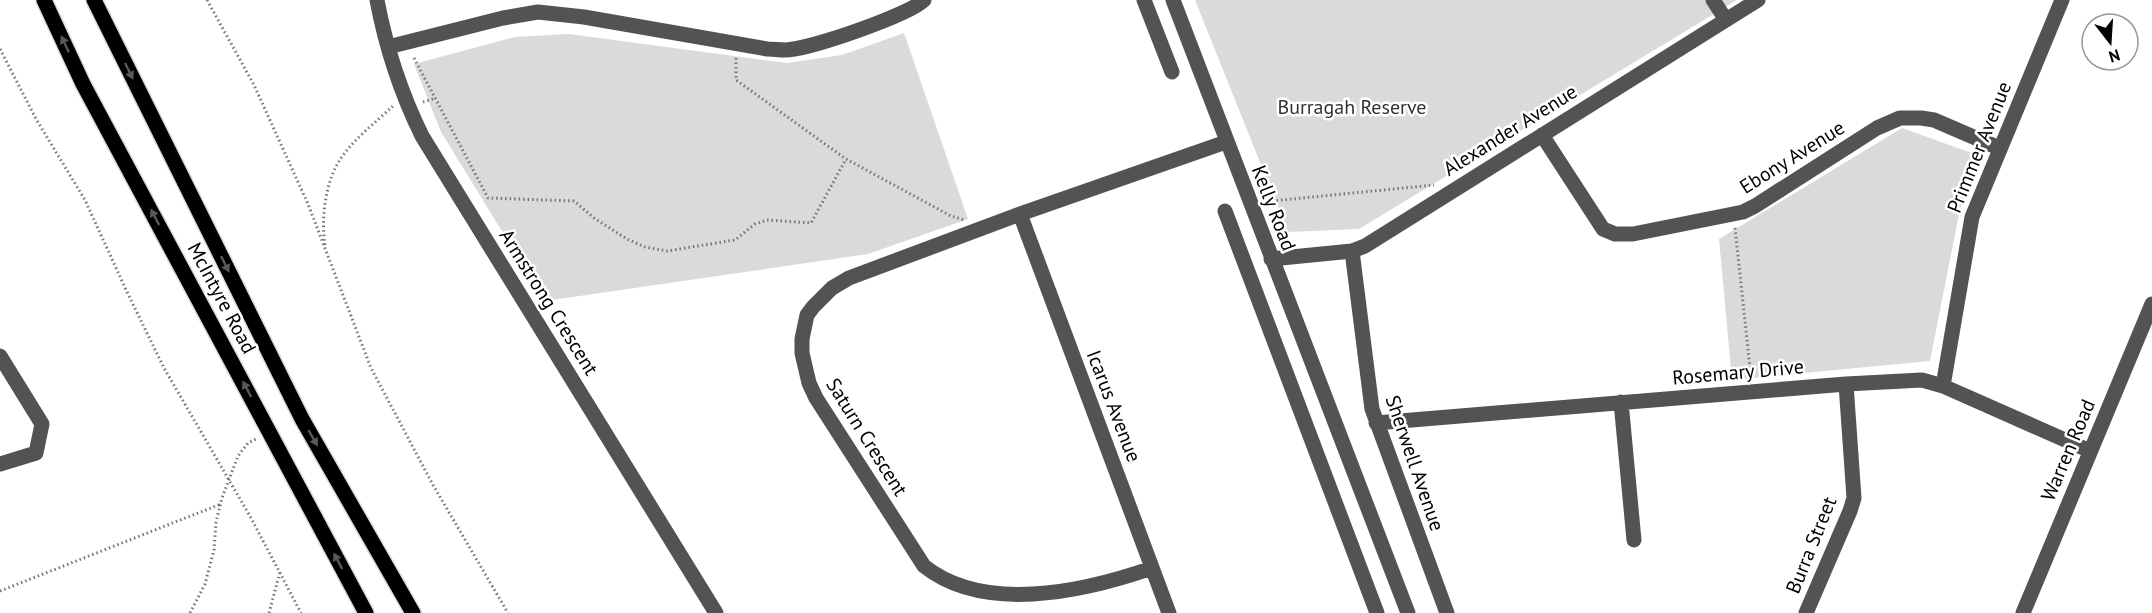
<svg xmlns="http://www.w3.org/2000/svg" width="2152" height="613" viewBox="0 0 2152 613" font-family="'PT Sans',sans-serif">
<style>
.green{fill:#dadada}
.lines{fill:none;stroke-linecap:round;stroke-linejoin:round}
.major-casing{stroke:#dbdbdb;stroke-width:18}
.path{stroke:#757575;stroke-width:3;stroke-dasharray:1.5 3;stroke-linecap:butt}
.minor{stroke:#535353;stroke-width:15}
.major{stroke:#000;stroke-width:15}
.oneway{fill:#595959}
.labels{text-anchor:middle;stroke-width:5;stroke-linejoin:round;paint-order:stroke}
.park-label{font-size:20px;fill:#313131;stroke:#fff}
.street-label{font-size:20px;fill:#000;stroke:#fff}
</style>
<rect width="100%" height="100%" fill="#fff"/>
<!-- green -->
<path class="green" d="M1195 0H1737L1359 229 1288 232Z
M904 33 968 219 868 254 545 301 441 132 414 64 515 37 569 34 787 63 842 55Z
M1902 128 1980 156 1960 209 1930 361 1732 380 1719 239Z"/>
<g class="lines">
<defs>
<path id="major" d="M44 0 83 84 366 613
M94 0 302 419 413 613"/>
</defs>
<!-- major casing -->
<use href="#major" class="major-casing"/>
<!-- path -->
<path class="path" d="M207 0 254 85 308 204 371 368 433 485 508 613
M0 49 36 119 85 200 127 292 164 368 251 518 301 613
M414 58 488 198 574 201 594 218 627 239 645 247 667 251 735 240 755 224 767 220 811 223 846 159
M736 58V80L846 159 951 216 964 220
M423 102 436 98
M1272 201 1434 185
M1735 228 1751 377
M325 245C321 220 325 185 338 163 349 143 376 122 393 106
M0 591 221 504
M190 613 205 584 214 550 216 522 222 498 238 456 248 443 258 438
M269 613 280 572"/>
<!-- minor -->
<path class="minor" d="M377 0C386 48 401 93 422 136L716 613
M1144 0 1172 72
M1173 0 1408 613
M1713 0 1726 20
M388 47 503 18 538 12 584 17 767 49C773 49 779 50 785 50 808 50 909 15 924 0
M1542 135 1603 229 1615 234H1633L1743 212 1755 206 1877 128 1900 118H1921L1934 120 1999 148
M1225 211 1377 613
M1020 214 1169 613
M1352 251 1372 409 1447 613
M1271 259 1352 251 1365 246 1758 0
M0 356 42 424 36 453 0 464
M1943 386 1972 217 2062 0
M1621 402 1634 540
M1376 423 1846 384 1922 380 1943 386 2090 451
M1152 568C1080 593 983 613 924 566L816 398 809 383 802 353V339L807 315 813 307 832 288 849 278 1020 214 1226 142
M1806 613 1850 511 1854 498 1846 384
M2023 613 2152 304"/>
<!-- major -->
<use href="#major" class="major"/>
</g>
<!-- one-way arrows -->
<defs><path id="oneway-solid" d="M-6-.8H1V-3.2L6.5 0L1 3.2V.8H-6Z" transform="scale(1.5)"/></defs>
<g class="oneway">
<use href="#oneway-solid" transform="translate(65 44) rotate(-115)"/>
<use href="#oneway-solid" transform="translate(129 71) rotate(64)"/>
<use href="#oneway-solid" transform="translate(155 217) rotate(-118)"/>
<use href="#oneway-solid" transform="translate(225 264) rotate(64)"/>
<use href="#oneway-solid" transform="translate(247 389) rotate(-118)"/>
<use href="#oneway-solid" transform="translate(313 438) rotate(60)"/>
<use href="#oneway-solid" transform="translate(338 561) rotate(-118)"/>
</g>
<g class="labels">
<!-- park labels -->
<g class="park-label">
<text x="1352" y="114">Burragah Reserve</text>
</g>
<!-- street labels -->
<g class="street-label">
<text transform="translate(1510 130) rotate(-32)" y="7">Alexander Avenue</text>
<text transform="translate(1979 147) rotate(-68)" y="7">Primmer Avenue</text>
<text transform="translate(1792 157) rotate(-32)" y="7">Ebony Avenue</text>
<text transform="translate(1274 208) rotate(69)" y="7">Kelly Road</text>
<text transform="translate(222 298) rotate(62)" y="7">McIntyre Road</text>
<text transform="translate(549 302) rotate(58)" y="7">Armstrong Crescent</text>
<text transform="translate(1738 372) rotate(-5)" y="7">Rosemary Drive</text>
<text transform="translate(1114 406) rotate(69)" y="7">Icarus Avenue</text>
<text transform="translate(867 437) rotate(58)" y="7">Saturn Crescent</text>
<text transform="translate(2068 450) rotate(-67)" y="7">Warren Road</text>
<text transform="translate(1415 463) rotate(71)" y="7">Sherwell Avenue</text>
<text transform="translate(1811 545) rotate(-68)" y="7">Burra Street</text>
</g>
</g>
<!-- north arrow -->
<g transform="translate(2110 42) rotate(163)"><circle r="28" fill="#ffffff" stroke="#999999" stroke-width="1.5"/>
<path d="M0-4.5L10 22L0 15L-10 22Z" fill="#000000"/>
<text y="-9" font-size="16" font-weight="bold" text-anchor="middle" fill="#000000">N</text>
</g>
</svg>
